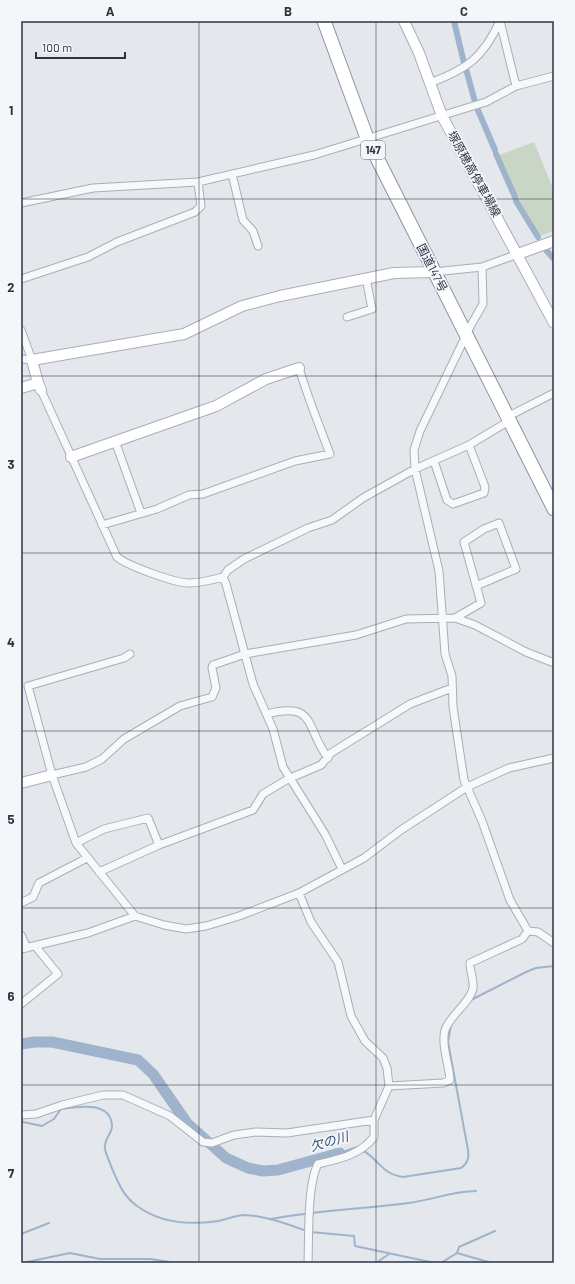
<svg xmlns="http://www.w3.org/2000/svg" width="575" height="1284" viewBox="0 0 575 1284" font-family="Barlow,'Noto Sans JP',sans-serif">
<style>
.green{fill:#c9d6c5}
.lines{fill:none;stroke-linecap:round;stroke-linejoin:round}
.stream{stroke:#9fb4cc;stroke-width:2}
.canal{stroke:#9fb4cc;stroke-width:6}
.river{stroke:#9fb4cc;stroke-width:11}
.street-casing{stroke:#a9aeb7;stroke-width:9}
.secondary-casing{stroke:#a9aeb7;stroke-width:12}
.highway-casing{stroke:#8b94a3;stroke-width:15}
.street{stroke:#f7f8fa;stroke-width:7}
.secondary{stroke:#fff;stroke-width:10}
.highway{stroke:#fff;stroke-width:13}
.grid{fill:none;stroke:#2b3445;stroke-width:1;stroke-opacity:0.55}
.labels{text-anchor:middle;stroke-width:3.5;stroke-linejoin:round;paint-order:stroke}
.shield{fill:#f4f6f9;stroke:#676e7b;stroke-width:1}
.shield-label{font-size:11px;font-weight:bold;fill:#2b3445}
.street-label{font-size:12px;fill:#2b3445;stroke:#f4f6f9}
.water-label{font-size:13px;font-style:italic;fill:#34527a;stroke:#f4f6f9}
.neatline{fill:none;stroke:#2b3445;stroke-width:1.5}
.grid-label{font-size:13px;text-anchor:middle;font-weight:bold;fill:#2b3445}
</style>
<rect width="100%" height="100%" fill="#e4e7ec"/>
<!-- green -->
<path class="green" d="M534 142 554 191V231L540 236 520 204 499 155Z"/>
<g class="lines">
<!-- stream -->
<path class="stream" d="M469 1001 526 972 536 968 554 966
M21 1120 23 1122 42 1126 54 1119 61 1109C76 1107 111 1100 112 1126 112 1134 103 1140 105 1149 106 1154 109 1160 111 1166 118 1182 122 1195 137 1206 160 1223 191 1225 218 1221 228 1219 236 1215 245 1215 266 1216 287 1224 307 1231
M362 1150C379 1159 381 1174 403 1177L461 1168C468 1163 469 1158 468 1150L448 1042 451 1025
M340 1153 357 1147H358
M271 1219C317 1210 363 1209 409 1203 432 1200 453 1191 476 1191
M311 1232 354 1236 355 1246 435 1263
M21 1234 49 1223
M457 1253 459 1247 495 1231
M22 1263 70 1253 100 1259H151L175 1263
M376 1263 389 1254
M441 1263 457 1253 492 1263"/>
<!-- canal -->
<path class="canal" d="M454 21 464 63
M466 69 475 102
M477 108 495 150
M496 154 515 197
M516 201 538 237
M546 250 554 259"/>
<!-- river -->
<path class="river" d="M21 1044 35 1042H52L138 1060 153 1074 187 1123 226 1158 248 1168 263 1171 278 1170 340 1153"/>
<defs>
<path id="street" d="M500 21 516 86
M430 83C467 69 483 58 500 21
M232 174 243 220 253 231 258 246
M21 203 93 188 198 182 314 155 486 102 516 86 554 76
M482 267 483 304 471 325 420 431 414 450 415 469 439 571 445 654 452 676 453 707 464 780 482 821 510 900 528 931
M434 272 482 267 518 254
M21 279 88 257 117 242 195 212 201 206 198 182
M347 317 372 309 366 278
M21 330 32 360 21 359
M41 390 117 557C128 566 175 583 189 583 200 583 212 580 223 577L228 570 244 559 308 528 332 520 363 498 415 469 469 445 509 421
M507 417 554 393
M115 441 141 513
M434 461 447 500 453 504 484 493 485 487 469 445
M102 525 157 509 189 495 203 494 295 461 330 454C319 425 308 398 299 368
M223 577 226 584 253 684 273 729 283 767 325 834 342 869
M455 618 481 603 464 542 484 529 499 523 516 569 476 586
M130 654 124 658 28 686 52 775 76 843 135 916 164 925 186 929 206 926 239 916 299 893 364 858 401 830 467 787 509 768 554 758
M267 714C317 701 305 728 328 758
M52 775 86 767 102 759 124 739 163 716 180 706 212 697 216 688 212 668 213 665 245 654 356 635 406 619 455 618 475 625 526 652 554 663
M76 843 104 829 148 818 159 845
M99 872 159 845 253 810 263 794 288 779 321 765 331 753 410 704 452 688
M299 893 311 922 338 962 351 1016 365 1041 383 1058 387 1068 389 1086 374 1120V1137C360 1155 339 1159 318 1164 307 1184 309 1238 308 1263
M21 903 33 897 39 883 87 858
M528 931 538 932 554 943
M21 935 27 948
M21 949 88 933 135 916
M21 1004 58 974 36 947
M389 1086 443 1083 450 1080C449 1064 441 1045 445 1030 450 1015 471 1002 473 988 474 981 470 971 470 963L522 939 528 931
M21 1115 36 1114 62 1105 103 1095H123L170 1116 203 1142 212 1143 234 1135 256 1132 287 1133 374 1120"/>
<path id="secondary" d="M404 21 419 53 442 116 554 323
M518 254 554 241
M21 388 38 383
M41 390 38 383 32 360 184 334 242 306 280 296 394 273 434 272
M71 457 216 406 266 379 299 368
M21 783 52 775"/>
<path id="highway" d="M324 21 367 138 554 509"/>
</defs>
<!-- street casing -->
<use href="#street" class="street-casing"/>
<!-- secondary casing -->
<use href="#secondary" class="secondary-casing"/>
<!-- highway casing -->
<use href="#highway" class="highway-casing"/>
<!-- street -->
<use href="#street" class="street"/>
<!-- secondary -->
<use href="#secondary" class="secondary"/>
<!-- highway -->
<use href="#highway" class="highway"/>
</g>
<!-- grid -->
<path class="grid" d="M199 21V1263M376 21V1263M21 199H554M21 376H554M21 553H554M21 731H554M21 908H554M21 1085H554"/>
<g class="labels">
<!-- shield labels -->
<rect class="shield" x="361" y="141" width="24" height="18" rx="3"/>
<g class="shield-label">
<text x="373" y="154">147</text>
</g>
<!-- street labels -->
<g class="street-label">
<text transform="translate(474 174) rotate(61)" y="4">塚原穂高停車場線</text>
<text transform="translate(432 268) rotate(63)" y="4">国道147号</text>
</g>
<!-- water labels -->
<g class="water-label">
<text transform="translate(329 1141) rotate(-16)" y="5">欠の川</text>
</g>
</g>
<!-- border -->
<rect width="575" height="1284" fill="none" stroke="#f4f6f9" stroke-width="44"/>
<!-- scale -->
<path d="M36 52v6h89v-6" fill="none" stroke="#2b3445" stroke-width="2"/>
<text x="42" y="52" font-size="12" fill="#2b3445" stroke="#f4f6f9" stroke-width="3" paint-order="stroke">100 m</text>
<rect x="22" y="22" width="531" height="1240" class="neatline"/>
<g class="grid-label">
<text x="110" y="16">A</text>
<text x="288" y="16">B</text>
<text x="464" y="16">C</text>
<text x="11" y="115">1</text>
<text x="11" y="292">2</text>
<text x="11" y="469">3</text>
<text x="11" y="647">4</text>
<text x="11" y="824">5</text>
<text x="11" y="1001">6</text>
<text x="11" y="1178">7</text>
</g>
</svg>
